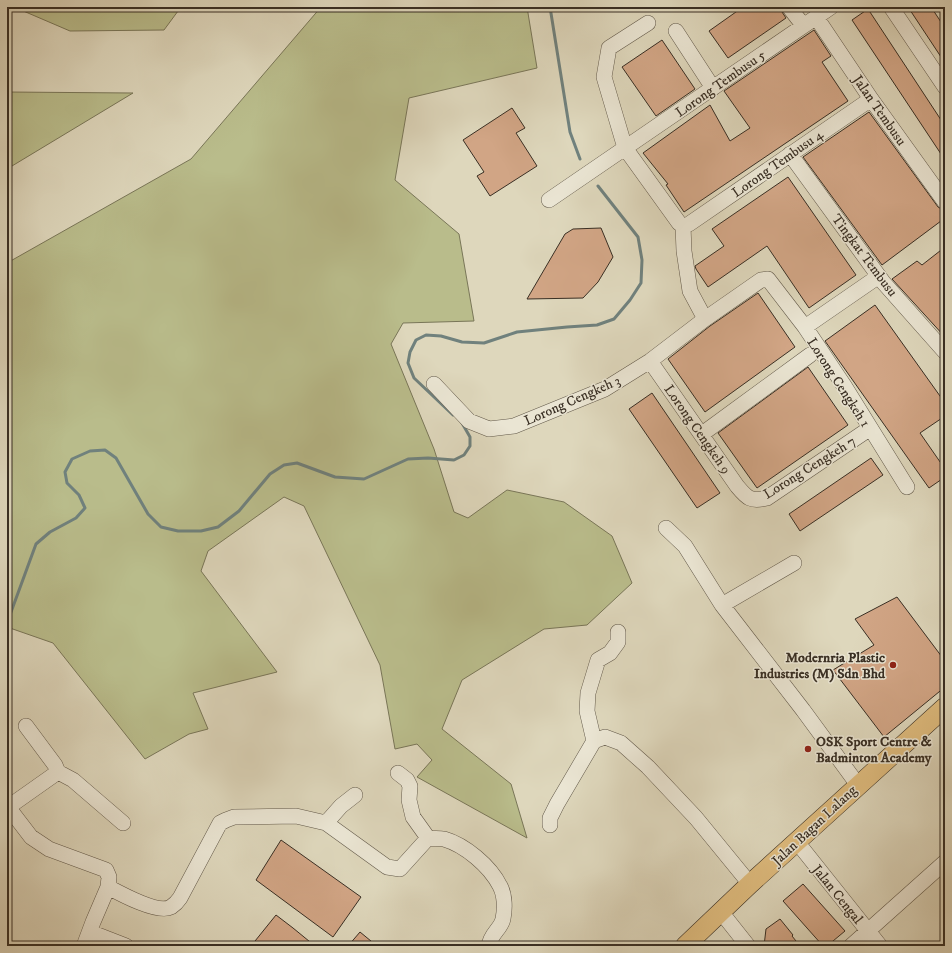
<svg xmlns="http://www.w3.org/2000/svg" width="952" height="953" viewBox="0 0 952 953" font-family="'IM FELL DW Pica',serif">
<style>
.green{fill:#b9bc8b;stroke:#797658}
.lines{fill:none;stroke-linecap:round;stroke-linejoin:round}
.stream{stroke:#70817d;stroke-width:3}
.building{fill:#d1a585;stroke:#392f24}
.minor-casing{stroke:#62594a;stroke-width:16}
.major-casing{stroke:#392f24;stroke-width:20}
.minor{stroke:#eae5d3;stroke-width:15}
.major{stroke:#dfbc7e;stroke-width:19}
.poi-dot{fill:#8f2418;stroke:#eae5d3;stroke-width:1.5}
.labels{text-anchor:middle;stroke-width:3;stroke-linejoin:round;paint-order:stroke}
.street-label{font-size:14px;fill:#392f24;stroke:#eae5d3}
.poi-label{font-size:14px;font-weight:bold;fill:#392f24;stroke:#eae5d3;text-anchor:end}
</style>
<rect width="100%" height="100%" fill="#ded7bc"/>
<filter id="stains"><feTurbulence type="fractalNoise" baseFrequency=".005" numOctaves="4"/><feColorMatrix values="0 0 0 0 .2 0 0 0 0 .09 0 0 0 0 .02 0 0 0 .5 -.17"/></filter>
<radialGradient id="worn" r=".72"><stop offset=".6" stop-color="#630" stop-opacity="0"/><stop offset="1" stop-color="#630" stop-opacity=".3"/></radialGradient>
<!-- green -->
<path class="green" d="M14 7H181L164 30 70 31Z
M321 7H527L537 68 409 98 395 180 459 234 474 321 403 323 391 344 434 449 454 512 468 518 507 490 564 502 612 536 632 583 587 625 544 629 462 680 442 729 511 784 527 838 417 777 432 760 417 744 395 749 380 665 304 506 284 497 208 551 201 571 277 672 193 693 208 729 189 734 145 759 53 643 7 627V263L191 159Z
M7 92 132 93H133L7 169Z"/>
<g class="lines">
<!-- stream -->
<path class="stream" d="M550 7 570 132 580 159
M453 415 414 378 408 363 410 352 416 340 426 335 441 336 462 342 484 343 517 332 567 327 597 325 614 319 630 300 641 283 642 260 638 237 598 186
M7 623 36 544 50 532 76 518 85 508 79 495 67 483 65 472 72 459 90 451 105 450 116 458 148 514 161 527 178 531H201L218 527 239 511 270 474 284 465 297 463 335 477 364 479 408 459 428 458 454 460 464 455 470 446V437L462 423"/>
</g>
<!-- building -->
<path class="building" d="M743 7H780L782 12 786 18 728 58 709 31Z
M908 7H931L945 28V63Z
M868 9 945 126V160L852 20Z
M814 30 831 56 822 62 848 101 684 212 666 185 668 184 643 153 710 105 730 141 750 128 724 91Z
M662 40 695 89 656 116 622 67Z
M512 108 525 128 516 133 537 166 490 196 477 176 484 172 463 140Z
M869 112 938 207 945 211V218L882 265 803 157Z
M788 177 856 275 809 308 767 246 708 287 696 269 695 266 724 246 712 229Z
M601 228 613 257 598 282 583 298 527 299 565 234 573 229Z
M945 247V337L892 279 917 261 922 265Z
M758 293 795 347 705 412 668 359 710 326Z
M875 305 945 403V416L920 433 945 469V477L929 488 825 341Z
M808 367 848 425 757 488 718 433Z
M652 393 720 493 697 508 629 409Z
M871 458 883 475 800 531 789 514Z
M897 597 945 661V687L884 737 833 670 874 645 855 619Z
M281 840 361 897 333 937 256 880Z
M803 884 845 931 827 946H823L783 901Z
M276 915 293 928 315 946H251Z
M780 919 793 935 792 936 800 946H764L766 929Z
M360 932 377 946H348Z"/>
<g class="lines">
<defs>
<path id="minor" d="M789 7 803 25
M891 7 945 87
M816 17 871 99 945 202
M648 23 609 48 604 77 625 148 679 223 683 226 684 251 690 291 705 319
M676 31 713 88
M790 154 883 282 945 352
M549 200 831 7
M683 226 689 224 871 99
M805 327 879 276
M650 361 737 486C747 498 750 502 767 498L869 429
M434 384 469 421 489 429 514 426 605 389 650 361 705 319 761 280 768 279 805 327 845 387 907 487
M702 434 810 355
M666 528 685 546 722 605 803 710 858 785
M722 605 794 563
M26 726 55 765 58 772 73 780 123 823
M594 741 605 737 621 743 648 767 696 818 750 884
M398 773 407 780 410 786 409 800 413 817 428 838
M8 807 31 837 49 849 106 870 109 877 108 887 93 922 84 946
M7 808 58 772
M326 823 341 806 355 795
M550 825V818L557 804 594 741 587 711 588 693 598 660 610 653 618 642V632
M797 842 880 946
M108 887C121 894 158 914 171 907 174 905 178 901 180 898L220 823 226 820 234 817 296 816 326 823 387 867 400 869 428 838C433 839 439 838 444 839 465 845 490 866 500 886 505 895 505 909 503 919 501 929 490 934 489 946
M721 912 748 946
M90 932 126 946
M851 946 945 862"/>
<path id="major" d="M685 946 750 884 945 707"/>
</defs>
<!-- minor casing -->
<use href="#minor" class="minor-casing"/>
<!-- major casing -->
<use href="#major" class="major-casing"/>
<!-- minor -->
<use href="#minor" class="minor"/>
<!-- major -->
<use href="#major" class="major"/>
</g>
<!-- markers -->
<g class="poi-dot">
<circle cx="893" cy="665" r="4"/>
<circle cx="808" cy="749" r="4"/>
</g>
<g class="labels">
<!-- street labels -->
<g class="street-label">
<text transform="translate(720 83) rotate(-35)" y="5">Lorong Tembusu 5</text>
<text transform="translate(880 110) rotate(55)" y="5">Jalan Tembusu</text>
<text transform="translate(777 163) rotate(-35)" y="5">Lorong Tembusu 4</text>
<text transform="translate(865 255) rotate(53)" y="5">Tingkat Tembusu</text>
<text transform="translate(839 382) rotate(57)" y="5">Lorong Cengkeh 1</text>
<text transform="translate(572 400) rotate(-24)" y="5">Lorong Cengkeh 3</text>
<text transform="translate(698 429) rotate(55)" y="5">Lorong Cengkeh 9</text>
<text transform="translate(809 467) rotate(-32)" y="5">Lorong Cengkeh 7</text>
<text transform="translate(814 825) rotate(-43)" y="5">Jalan Bagan Lalang</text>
<text transform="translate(838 894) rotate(51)" y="5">Jalan Cengal</text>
</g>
<!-- poi labels -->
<g class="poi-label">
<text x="885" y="662">Modernria Plastic<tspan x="885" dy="16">Industries (M) Sdn Bhd</tspan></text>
<text x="816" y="746" text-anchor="start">OSK Sport Centre &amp;<tspan x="816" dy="16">Badminton Academy</tspan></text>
</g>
</g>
<!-- margin -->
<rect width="952" height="953" fill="none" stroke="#ded7bc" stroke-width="24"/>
<rect x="8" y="8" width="936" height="937" fill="none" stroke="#392f24" stroke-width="2"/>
<rect x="12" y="12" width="928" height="929" fill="none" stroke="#392f24"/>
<rect width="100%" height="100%" filter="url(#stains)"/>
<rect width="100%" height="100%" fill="url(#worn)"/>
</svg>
